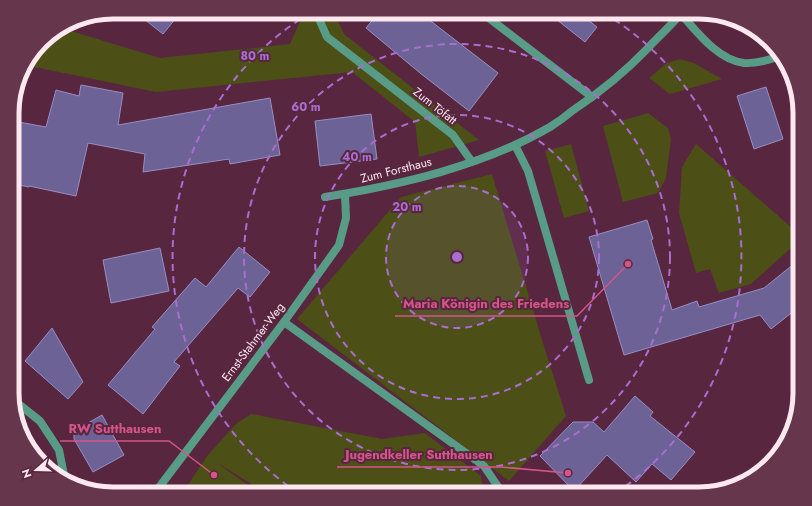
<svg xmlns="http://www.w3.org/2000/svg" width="812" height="506" viewBox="0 0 812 506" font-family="Jost,sans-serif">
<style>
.green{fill:#4c4f16}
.building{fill:#6c6296;stroke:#978ec5}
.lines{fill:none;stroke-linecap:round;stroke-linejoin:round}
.lane{stroke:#589c87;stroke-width:8}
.street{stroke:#589c87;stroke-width:8}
.ring{fill:none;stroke:#a86ed0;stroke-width:2;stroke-dasharray:7 5}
.labels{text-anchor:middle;stroke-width:4;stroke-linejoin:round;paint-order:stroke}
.street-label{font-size:12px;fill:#fde8f0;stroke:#59263f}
.rim{fill:none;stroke:#fde8f0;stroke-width:5}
.centre{fill:#a86ed0;stroke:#59263f;stroke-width:2}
.ring-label{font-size:12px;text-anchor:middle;font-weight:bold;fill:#a86ed0;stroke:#59263f;stroke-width:4;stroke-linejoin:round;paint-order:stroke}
.leader{fill:none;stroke:#d45688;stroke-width:1.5}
.callout-dot{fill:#d45688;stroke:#59263f;stroke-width:1.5}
.callout-label{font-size:13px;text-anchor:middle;font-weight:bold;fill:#d45688;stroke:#59263f;stroke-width:4;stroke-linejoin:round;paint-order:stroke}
</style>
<rect width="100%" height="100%" fill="#59263f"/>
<!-- green -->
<path class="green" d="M304 12H334L344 34 479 140 419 157 415 122 352 72 156 92 25 65 46 37 61 28 160 58 290 44Z
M680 59 694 63 722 79 670 94 649 78 667 63Z
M648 113 668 128 671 139 666 178 658 193 623 202 603 126Z
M571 144 589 211 564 218 545 151Z
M696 144 800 235V240L751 284 719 293 710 269 696 273 679 213 682 167Z
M492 174 543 343 566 416 509 481 297 319 401 197Z
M251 414 382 439 425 433 481 476 484 494H267L216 462 260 494H182L207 456 237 423Z"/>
<!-- building -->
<path class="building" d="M135 12H181L163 34Z
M379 12H419L498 73 469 111 420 73 366 28Z
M547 12H578L597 27 585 42Z
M81 85 123 93 118 125 270 98 280 155 230 164 229 159 143 172 145 154 88 143 76 196 29 186V187L13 184V121L46 127 56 90 79 96Z
M766 87 783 139 754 149 737 96Z
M371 114 377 159 320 166 315 121Z
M647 220 653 239 651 240 672 310 697 301 699 307 764 288 800 259V306L771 329 760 315 624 355 589 237Z
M239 247 270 272 250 297 238 288 174 362 180 366 143 414 108 385 155 329 152 327 195 278 206 287Z
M160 248 169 291 111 303 103 260Z
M52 328 83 382 68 399 25 361Z
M635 396 653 412 650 416 695 452 671 480 652 464 636 482 607 455 574 491 540 456 573 422H593L604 432Z
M102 415 124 455 93 472 74 439V431Z"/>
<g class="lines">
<!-- lane -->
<path class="lane" d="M481 12 592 97
M515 145 528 171 589 380
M284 322 484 466 503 494"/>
<!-- street -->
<path class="street" d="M316 12 327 37 453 135 472 162
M681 14C697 32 718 60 744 63 756 64 769 60 781 56
M325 197C400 185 483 166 550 127 558 122 565 117 572 111 599 93 624 73 647 49 658 37 672 25 682 12
M16 402 40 421 59 450 65 480
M154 494 284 322 339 245 346 218 345 194"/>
</g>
<!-- distance rings -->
<circle cx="457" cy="257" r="71" fill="#a86ed0" fill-opacity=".12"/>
<g class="ring">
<circle cx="457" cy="257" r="71"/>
<circle cx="457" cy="257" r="142"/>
<circle cx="457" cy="257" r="213"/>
<path d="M298 493A285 285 0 0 1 310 13M604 13A285 285 0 0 1 616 493"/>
</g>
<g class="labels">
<!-- street labels -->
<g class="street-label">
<text transform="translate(435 106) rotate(38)" y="4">Zum Töfatt</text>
<text transform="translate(396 170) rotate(-14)" y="4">Zum Forsthaus</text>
<text transform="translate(253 342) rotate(-53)" y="4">Ernst-Stahmer-Weg</text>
</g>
</g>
<!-- crop -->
<path d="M0 0H812V506H0ZM113 19H699A94 94 0 0 1 793 113V393A94 94 0 0 1 699 487H113A94 94 0 0 1 19 393V113A94 94 0 0 1 113 19Z" fill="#66364d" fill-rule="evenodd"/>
<path class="rim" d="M113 19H699A94 94 0 0 1 793 113V393A94 94 0 0 1 699 487H113A94 94 0 0 1 19 393V113A94 94 0 0 1 113 19Z"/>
<circle cx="457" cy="257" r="6" class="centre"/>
<g class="ring-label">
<text x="255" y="60">80 m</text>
<text x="306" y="111">60 m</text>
<text x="357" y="161">40 m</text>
<text x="407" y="211">20 m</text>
</g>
<!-- callouts -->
<path class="leader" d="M628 264L577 316H395M214 475L169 441H60M568 473L501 467H337"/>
<g class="callout-dot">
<circle cx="628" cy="264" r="4"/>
<circle cx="214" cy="475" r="4"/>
<circle cx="568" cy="473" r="4"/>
</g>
<g class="callout-label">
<text x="486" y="308">Maria Königin des Friedens</text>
<text x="115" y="433">RW Sutthausen</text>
<text x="419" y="459">Jugendkeller Sutthausen</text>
</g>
<!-- north arrow -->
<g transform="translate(36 470) rotate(250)" stroke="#59263f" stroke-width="3" paint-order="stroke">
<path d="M0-3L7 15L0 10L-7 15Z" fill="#fde8f0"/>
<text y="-6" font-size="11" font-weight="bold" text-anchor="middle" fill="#fde8f0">N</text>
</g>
</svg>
